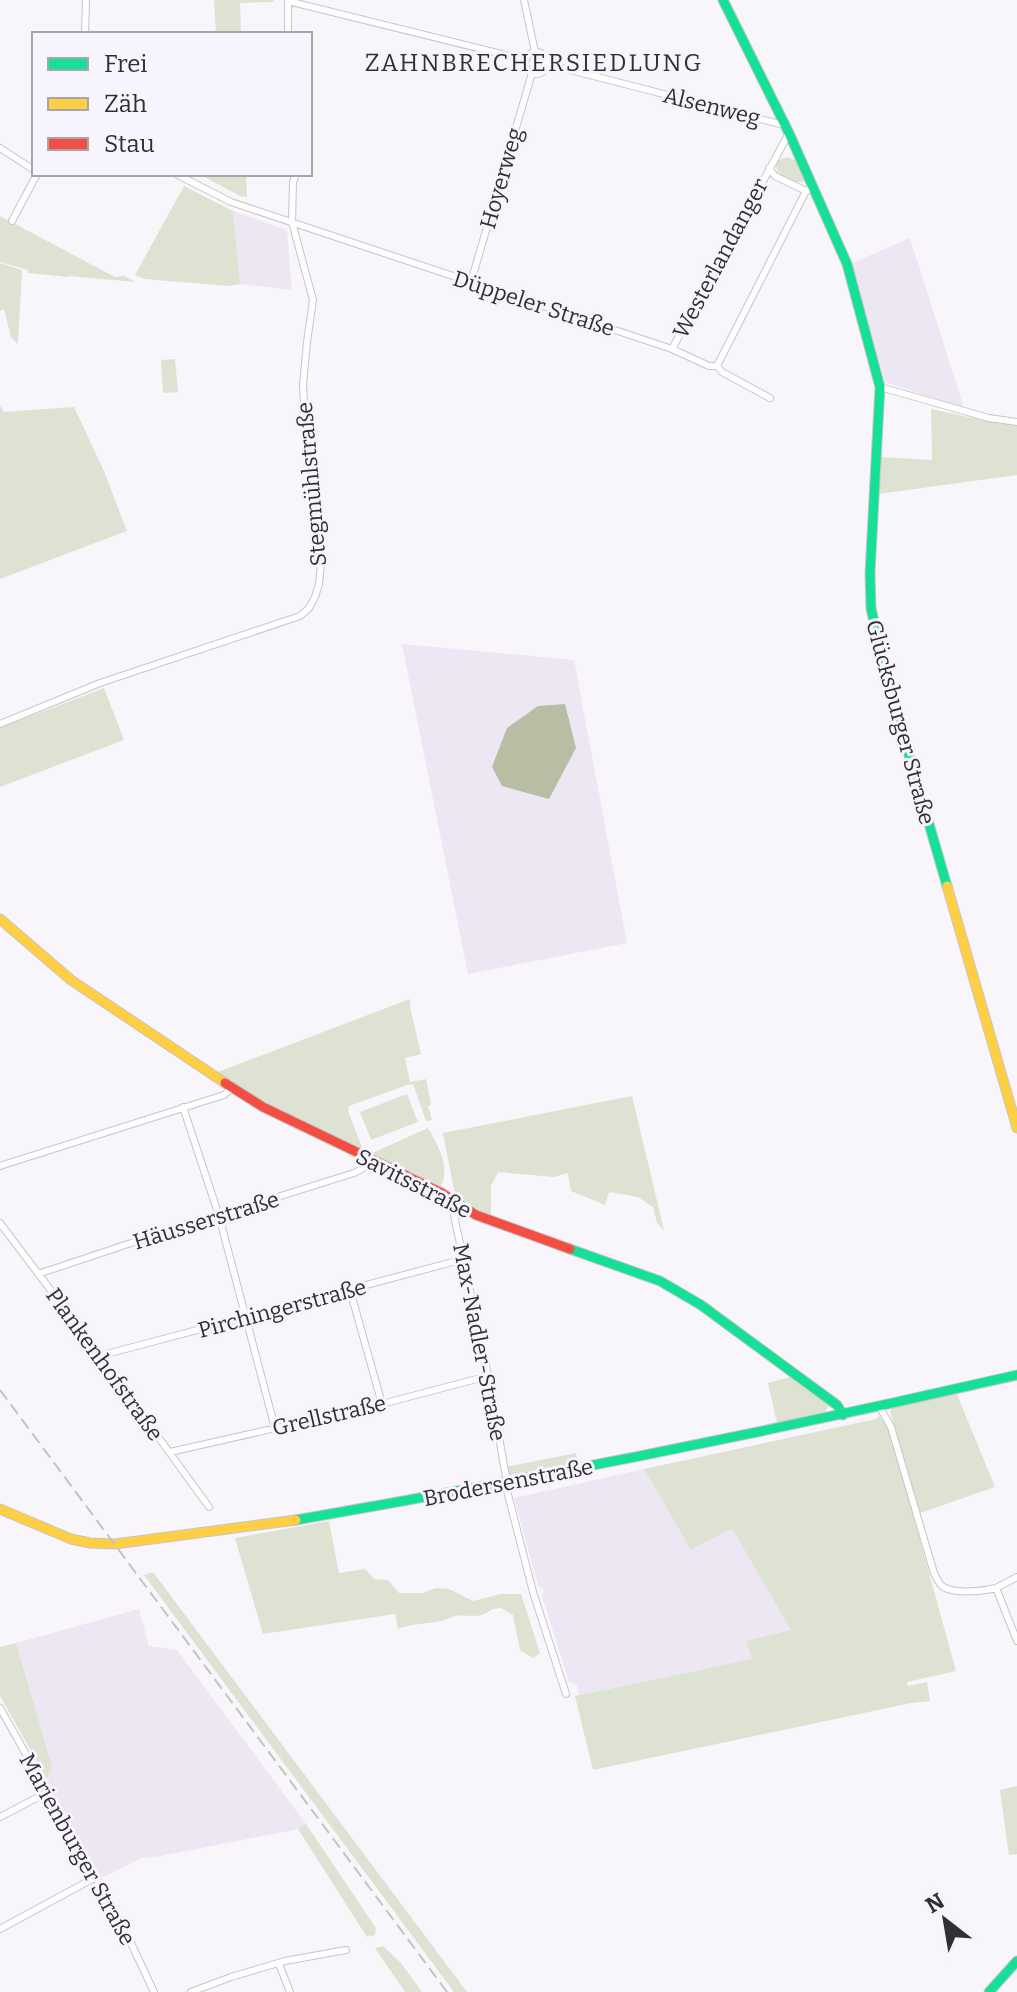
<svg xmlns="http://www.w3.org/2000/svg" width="1017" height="1992" viewBox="0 0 1017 1992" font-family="Bitter,serif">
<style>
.built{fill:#ece7f2}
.green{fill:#dee2d2}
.water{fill:#b7bea4}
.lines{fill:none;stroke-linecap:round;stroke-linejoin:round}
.street-casing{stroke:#c6c5c9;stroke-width:8}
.fast-casing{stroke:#c6c5c9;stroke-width:11}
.slow-casing{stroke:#c6c5c9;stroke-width:11}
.jam-casing{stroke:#c6c5c9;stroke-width:11}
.street{stroke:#fefefe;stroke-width:6}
.fast{stroke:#16e098;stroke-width:9}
.slow{stroke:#ffcf43;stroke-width:9}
.jam{stroke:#f24e42;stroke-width:9}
.rail{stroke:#c3c3c5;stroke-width:2;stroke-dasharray:12 6;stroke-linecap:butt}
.labels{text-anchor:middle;stroke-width:6;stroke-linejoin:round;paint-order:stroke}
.street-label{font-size:22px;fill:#302f32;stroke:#f7f4fd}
.neighbourhood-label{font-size:24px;letter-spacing:2px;fill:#302f32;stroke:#f7f4fd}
</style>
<rect width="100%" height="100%" fill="#f8f6fb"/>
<!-- built -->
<path class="built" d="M233 211 287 230 292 290 240 284Z
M910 238 964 408 885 382 850 264Z
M402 644 574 660 627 943 468 974Z
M644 1469 691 1550 732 1527 792 1630 746 1641 752 1659 579 1695 577 1685 569 1682 542 1596 544 1590 538 1585 514 1498Z
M139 1609 149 1646 177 1650 306 1824 298 1829 161 1856 141 1858 94 1882 44 1790 52 1766 16 1643Z"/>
<!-- green -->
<path class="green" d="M214 0H274L273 2 240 3 241 34H216Z
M788 157 797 161 805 179 803 182C792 183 775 177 776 163L779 160Z
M199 174H246L247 197 240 196Z
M184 186 233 211 240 284 228 286 144 279 135 275Z
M0 216 115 277 124 276 136 282 69 276V274L68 277 28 273V270L0 262Z
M0 263 22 270 18 344 11 337 4 309 0 311Z
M175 359 178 392 163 393 161 360Z
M0 405 4 412 74 407 104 471 127 531 0 579Z
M931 409 1001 424H1017V475L878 494 881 457 932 460Z
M104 688 124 740 0 787V728Z
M410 999V1007L421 1054 405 1058 410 1082 426 1079 431 1105 428 1106 432 1120 426 1121 413 1084 407 1085 349 1106 348 1111 364 1152 264 1103 215 1073Z
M407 1094 418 1122 371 1140 360 1112Z
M632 1096 664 1230 657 1223 653 1207 638 1197 609 1192 605 1205 571 1191 568 1173 554 1177 498 1172 491 1186V1218L456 1200 443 1133Z
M428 1128C437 1144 451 1167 441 1186L370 1154Z
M790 1377 827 1401 829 1404 825 1412 777 1423 768 1383Z
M956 1392 995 1487 920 1513 890 1412 893 1406Z
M879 1416 889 1427 956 1671 907 1682 908 1686 927 1682 930 1701 911 1703 593 1770 575 1696 752 1659 746 1641 791 1630 732 1528 691 1550 644 1469 876 1419Z
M576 1453 578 1464 509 1479 506 1467Z
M329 1521 339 1573 365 1569 374 1579 388 1580 399 1593H423L436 1588 449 1589 473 1601 501 1594H521L540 1653 533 1658 520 1650 513 1615 501 1608 492 1609C480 1620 469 1614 455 1616 449 1618 443 1621 436 1622 423 1624 411 1624 398 1629L395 1614 263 1634 235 1538Z
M153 1572 467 1992H454L144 1575Z
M16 1643 52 1766 47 1779 0 1696V1647Z
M1017 1786V1854L1009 1855 1000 1790Z
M306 1824 376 1928 375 1935 367 1937 298 1829Z
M383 1946 401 1963 422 1992H405L375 1948Z"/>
<!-- water -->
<path class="water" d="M565 704 576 748 549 799 502 786 492 767 507 728 538 706Z"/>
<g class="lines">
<defs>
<path id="street" d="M288 0V34
M524 0 535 52
M288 1 526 60
M85 34 86 0
M525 63a11 11 0 1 1 22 0a11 11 0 1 1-22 0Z
M547 64 784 125
M0 148 34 170
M769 168 775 176 806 191
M176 174 231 202 672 349 709 366H717L722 372 770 398
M12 221 37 174
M471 282 532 73
M672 349 789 133
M717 366 806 191 814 187
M880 387 989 418 1017 422
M0 724 100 683 300 616 309 608 315 597 319 584 322 555 307 450 303 385 307 342 313 300 292 222 293 182 296 174
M183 1107 219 1216 275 1428
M0 1166 224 1095 232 1088
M451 1201 490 1385 507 1483
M0 1223 77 1325 209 1507
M38 1274 128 1244 354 1173 362 1169 372 1161
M350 1290 382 1404
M99 1356 464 1259
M879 1406 891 1427 934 1573C935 1575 940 1584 941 1585 950 1595 984 1591 996 1588L1017 1641
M170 1452 382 1404 488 1376
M505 1483 533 1592 566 1694
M996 1588 1017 1577
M0 1708 123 1926 154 1992
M0 1817 48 1792
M0 1929 96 1877
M279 1964 290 1992
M191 1992 231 1977 285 1961 346 1950"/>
<path id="fast" d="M723 0 789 133 847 264 880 387 870 573 871 608 885 672 947 886
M570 1249 660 1281 701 1305 837 1405 843 1415
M296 1520C538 1478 778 1430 1017 1375
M989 1992 1017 1961"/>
<path id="slow" d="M947 886 1017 1128
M0 919 71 980 225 1083
M0 1509 71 1539 90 1543 115 1544 296 1520"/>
<path id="jam" d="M225 1083 263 1107 442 1193 476 1215 570 1249"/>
</defs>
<!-- street casing -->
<use href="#street" class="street-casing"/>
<!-- fast casing -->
<use href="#fast" class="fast-casing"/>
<!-- slow casing -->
<use href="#slow" class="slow-casing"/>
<!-- jam casing -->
<use href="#jam" class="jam-casing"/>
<!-- street -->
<use href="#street" class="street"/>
<!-- fast -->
<use href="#fast" class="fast"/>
<!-- slow -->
<use href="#slow" class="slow"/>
<!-- jam -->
<use href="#jam" class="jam"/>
<!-- rail -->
<path class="rail" d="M0 1390 447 1992"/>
</g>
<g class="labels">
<!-- street labels -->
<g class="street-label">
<text transform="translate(712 106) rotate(14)" y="8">Alsenweg</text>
<text transform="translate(501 178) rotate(-74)" y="8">Hoyerweg</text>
<text transform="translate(720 258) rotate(-62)" y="8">Westerlandanger</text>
<text transform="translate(534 303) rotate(18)" y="8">Düppeler Straße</text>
<text transform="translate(311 484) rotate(-95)" y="8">Stegmühlstraße</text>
<text transform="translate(901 722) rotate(75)" y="8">Glücksburger Straße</text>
<text transform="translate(414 1183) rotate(27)" y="8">Savitsstraße</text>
<text transform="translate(206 1220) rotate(-17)" y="8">Häusserstraße</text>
<text transform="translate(282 1308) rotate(-15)" y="8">Pirchingerstraße</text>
<text transform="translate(480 1342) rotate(79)" y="8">Max-Nadler-Straße</text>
<text transform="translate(105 1364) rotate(54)" y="8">Plankenhofstraße</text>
<text transform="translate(329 1415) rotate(-13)" y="8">Grellstraße</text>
<text transform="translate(508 1482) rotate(-11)" y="8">Brodersenstraße</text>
<text transform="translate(78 1849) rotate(61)" y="8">Marienburger Straße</text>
</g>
<!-- neighbourhood labels -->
<g class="neighbourhood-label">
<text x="534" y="71">ZAHNBRECHERSIEDLUNG</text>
</g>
</g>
<!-- legend -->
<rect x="32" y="32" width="280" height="144" fill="#f7f4fd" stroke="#a7a5ac" stroke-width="2"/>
<rect x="48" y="58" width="40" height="12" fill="#16e098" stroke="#a7a5ac" stroke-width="2"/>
<text x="104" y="72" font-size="24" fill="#302f32">Frei</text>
<rect x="48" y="98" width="40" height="12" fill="#ffcf43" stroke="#a7a5ac" stroke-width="2"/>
<text x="104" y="112" font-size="24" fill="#302f32">Zäh</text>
<rect x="48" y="138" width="40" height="12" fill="#f24e42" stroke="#a7a5ac" stroke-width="2"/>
<text x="104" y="152" font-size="24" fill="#302f32">Stau</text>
<!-- north arrow -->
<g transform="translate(945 1920) rotate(329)" stroke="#f7f4fd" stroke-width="6" paint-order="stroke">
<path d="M0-6L14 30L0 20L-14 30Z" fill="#302f32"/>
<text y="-12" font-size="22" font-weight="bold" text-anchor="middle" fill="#302f32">N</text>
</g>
</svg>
